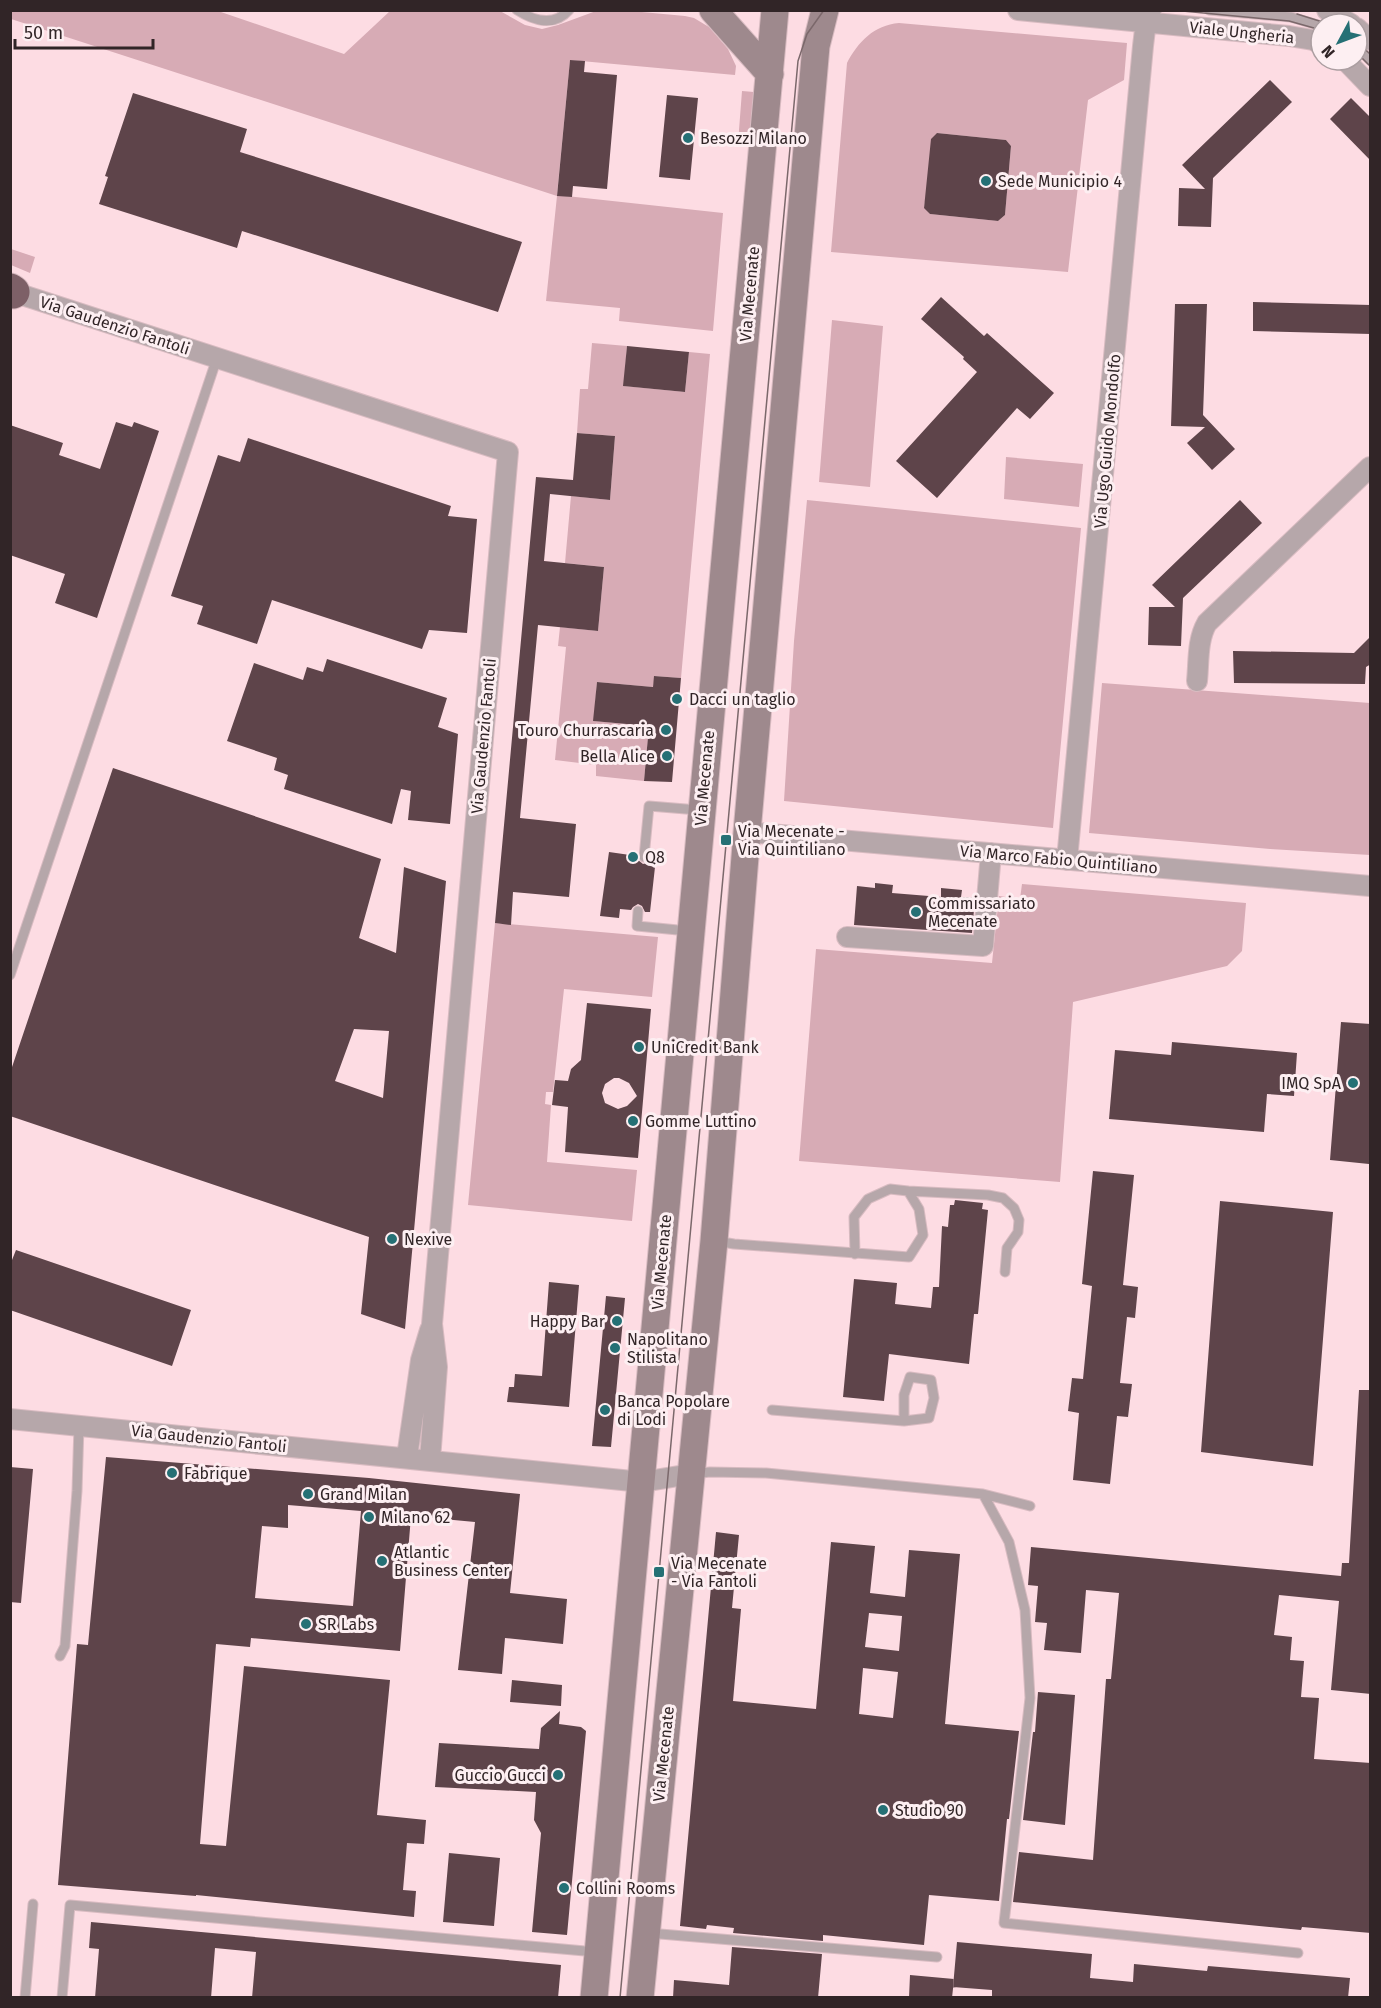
<svg xmlns="http://www.w3.org/2000/svg" width="1381" height="2008" viewBox="0 0 1381 2008" font-family="'Fira Sans',sans-serif">
<style>
.green{fill:#d7abb5;fill-rule:evenodd}
.building{fill:#5e444a;fill-rule:evenodd}
.lines{fill:none;stroke-linecap:round;stroke-linejoin:round}
.lane-casing{stroke:#d8bbc1;stroke-width:11}
.street-casing{stroke:#d8bbc1;stroke-width:22}
.secondary-casing{stroke:#d8bbc1;stroke-width:29}
.highway-casing{stroke:#d8bbc1;stroke-width:35}
.lane{stroke:#b6a7aa;stroke-width:9}
.street{stroke:#b6a7aa;stroke-width:20}
.secondary{stroke:#9e898d;stroke-width:27}
.highway{stroke:#7d6067;stroke-width:33}
.tram{stroke:#7b686b;stroke-width:1.5}
.poi-dot{fill:#257075;stroke:#fdeff2;stroke-width:2}
.labels{text-anchor:middle;stroke-width:6;stroke-linejoin:round;paint-order:stroke}
.street-label{font-size:16px;fill:#312527;stroke:#fdeff2}
.poi-label{font-size:16px;fill:#312527;stroke:#fdeff2;text-anchor:start}
</style>
<rect width="100%" height="100%" fill="#fddce3"/>
<!-- green -->
<path class="green" d="M11 10 218 11 344 54 390 11H500L525 25 542 29 558 25 596 11H631L685 16 694 18 709 27 728 49 736 66 735 75 570 60 557 195 723 213 713 331 619 321 620 308 546 301 557 196 11 19Z
M899 23 1127 43 1124 80 1088 100 1068 272 831 252 847 63C858 42 874 25 899 23ZM937 133 1006 140 1011 146 1005 215 998 221 930 214 924 207Z
M742 91 754 92V95L751 134 738 143Z
M11 249 35 257 30 273 11 265Z
M832 320 883 326 870 487 819 482Z
M592 343 627 346 624 386 685 392 689 352 710 354 681 678 655 676 653 687 597 682 594 721 649 726 644 781 596 776V765L555 760 566 647 558 646 560 627 598 631 604 567 565 563 571 496 610 500 615 436 577 433 580 389H588Z
M1006 457 1083 464 1079 507 1004 499Z
M807 500 1081 528 1053 828 784 801 794 641Z
M1102 683 1370 703V855L1270 849 1089 833Z
M1022 884 1246 903 1242 951 1227 966 1073 1002 1060 1182 799 1161 816 949 992 963 999 896 1020 899Z
M495 923 658 937 652 997 564 989 553 1092H546L545 1104 551 1105 547 1162 637 1170 632 1221 468 1205Z"/>
<!-- building -->
<path class="building" d="M570 60 585 61 584 72 617 75 607 189 573 186 572 197 557 196Z
M1270 80 1292 102 1213 178 1211 227 1178 226 1179 188 1205 189 1182 165Z
M133 93 247 129 240 152 522 242 498 312 242 231 237 248 99 204 108 177 105 176Z
M667 95 698 98 690 180 659 177Z
M1351 98 1371 118V161L1330 119Z
M937 133 1006 140 1011 146 1005 215 998 221 930 214 924 208 931 139Z
M941 297 984 336 987 333 1054 393 1030 419 1017 408 937 498 896 461 977 372 963 359 964 357 921 319Z
M1253 302 1371 305V334L1253 331Z
M1175 304H1207L1203 415 1235 449 1212 470 1187 443 1205 427 1171 426Z
M627 346 689 352 685 392 623 386Z
M116 422 132 427 134 422 159 431 97 618 55 603 65 574 10 555V425L63 443 59 455 100 469Z
M577 433 615 436 610 500 550 494 544 561 604 567 598 631 538 625 520 818 576 824 569 897 513 892 511 925 495 923 536 477 573 480Z
M248 438 451 506 448 516 477 519 467 633 429 630 422 649 272 600 257 644 197 624 203 606 171 596 218 455 240 462Z
M1240 500 1262 523 1183 598 1181 646 1148 645 1149 607H1175L1152 585Z
M1371 636V664L1366 667 1365 684 1234 683 1233 651 1354 653Z
M327 659 447 698 438 727 458 734 450 824 408 820 411 791 401 789 392 824 284 789 288 775 274 770 277 758 227 741 254 663 303 680 307 667 323 672Z
M654 676 681 678 672 782 644 781 649 726 593 721 597 682 653 687Z
M113 768 381 859 359 938 396 953 404 867 446 881 405 1329 361 1314 369 1237 10 1116V1073ZM354 1029 389 1031 383 1098 335 1081Z
M609 852 637 856 638 860 643 864 647 863 651 857 656 858 650 912H645L642 906 638 904 633 907 631 910 620 909 619 918 600 916Z
M875 883 893 885 892 893 941 897V888L962 890 961 897 975 898 972 933 854 925 857 886 875 888Z
M587 1003 651 1009 638 1158 565 1152 568 1107 552 1105 555 1080 568 1081 571 1069 581 1060ZM614 1078H619L629 1083 637 1096 627 1106 618 1109 605 1103 602 1093 605 1084Z
M1341 1022 1371 1024V1142L1369 1164 1330 1160Z
M1172 1042 1297 1053 1294 1096 1267 1094 1264 1132 1109 1119 1115 1050 1171 1055Z
M1093 1171 1134 1175 1123 1285 1138 1287 1135 1318 1127 1317 1120 1383 1132 1384 1128 1417 1117 1416 1110 1484 1073 1480 1079 1413 1068 1411 1072 1378 1083 1379 1092 1286 1082 1284Z
M955 1200 983 1203 982 1209 988 1210 978 1314H974L969 1364 889 1354 884 1401 843 1397 854 1279 897 1283 895 1304 931 1308 933 1287H939L942 1226 948 1227 950 1205H954Z
M1220 1201 1333 1212 1313 1466 1201 1452Z
M16 1250 191 1310 172 1366 10 1310V1265Z
M549 1282 579 1285 569 1407 507 1402 509 1387H514L515 1374 542 1376Z
M606 1296 625 1298 611 1447 592 1446Z
M1359 1390H1371V1694L1331 1690 1339 1601 1279 1595 1274 1635 1292 1637 1290 1660 1304 1661 1301 1697 1319 1698 1314 1759 1371 1763V1933L1302 1927 1301 1930 1013 1902 1019 1852 1093 1860 1106 1679H1111L1119 1593 1086 1590 1081 1653 1044 1650 1047 1623 1035 1622 1038 1586 1028 1585 1031 1547 1341 1576 1342 1563H1349Z
M106 1457 369 1478 520 1494 510 1593 567 1599 563 1644 505 1638 502 1674 458 1670 475 1522 411 1516 400 1651 251 1638 250 1647 216 1644 200 1844 226 1846 244 1666 390 1680 377 1815 426 1820 424 1844 407 1843 403 1890 416 1891 414 1917 196 1895V1896L58 1885 77 1644 88 1645ZM288 1505 361 1511 353 1606 255 1598 262 1526 288 1528Z
M10 1467 33 1469 21 1603 10 1602Z
M716 1532 739 1535 732 1608 741 1609 733 1701 816 1709 831 1542 875 1546 870 1593 905 1597 909 1550 960 1554 945 1724 1019 1731 1009 1819H1007L999 1901 929 1895 924 1945 823 1935V1941L733 1933 734 1928 707 1925 706 1929 680 1926ZM869 1613 902 1616 899 1651 865 1647ZM863 1668 898 1672 893 1718 859 1714Z
M512 1680 562 1685 561 1706 510 1702Z
M1038 1692 1075 1695 1065 1825 1023 1820 1033 1732H1035Z
M560 1711 559 1724 581 1727 586 1731 567 1935 532 1932 541 1833 534 1820 536 1792 435 1787 439 1743 539 1749 541 1728Z
M449 1853 500 1858 494 1926 443 1922Z
M91 1922 561 1965 558 1998H252L256 1952 215 1948 211 1998H95L99 1949 89 1948Z
M957 1942 1092 1954 1090 1978 1133 1982 1134 1964 1207 1971 1208 1966 1350 1978 1348 1998H992V1990L953 1987Z
M732 1947 822 1954 818 1998H673L674 1980 729 1985Z
M910 1975 954 1979 952 1998H909Z"/>
<g class="lines">
<defs>
<path id="lane" d="M517 10C534 21 554 27 569 10
M1209 10 1291 17 1321 26
M1357 47 1370 60
M644 857 649 806 698 810
M638 911 637 926 688 931
M10 975 217 358
M908 1191 988 1195 1003 1198 1014 1208 1019 1220 1018 1232 1007 1248 1005 1272
M716 1241 734 1244 909 1257 923 1235 919 1209 908 1191 890 1189 868 1199 854 1217 855 1254
M772 1410 904 1421 929 1418 934 1398 931 1380 910 1377 904 1395V1421
M693 1474 710 1472 766 1473 983 1494 1030 1506
M983 1494 1009 1542 1025 1610 1030 1698 1004 1923 1298 1953
M60 1656 65 1646 77 1491 79 1425
M648 1933 937 1957
M25 1998 33 1904
M62 1998 70 1905 596 1952"/>
<path id="street" d="M1018 10 1289 36 1313 40 1321 44
M1327 10 1351 24
M1357 28 1370 40
M1345 60 1370 86
M13 292 508 452 432 1324 437 1367 430 1460
M1197 681C1199 662 1197 640 1207 623L1370 467
M747 832 1370 886
M1067 860 1143 46 1146 21 1151 10
M847 937 983 946 991 853
M10 1419 642 1482 691 1474
M407 1457 421 1360 430 1330"/>
<path id="secondary" d="M713 10 770 74
M594 1998 775 10
M640 1998 714 1241 747 832 816 46 825 10"/>
<path id="highway" d="M10 290 13 292"/>
</defs>
<!-- lane casing -->
<use href="#lane" class="lane-casing"/>
<!-- street casing -->
<use href="#street" class="street-casing"/>
<!-- secondary casing -->
<use href="#secondary" class="secondary-casing"/>
<!-- highway casing -->
<use href="#highway" class="highway-casing"/>
<!-- lane -->
<use href="#lane" class="lane"/>
<!-- street -->
<use href="#street" class="street"/>
<!-- secondary -->
<use href="#secondary" class="secondary"/>
<!-- highway -->
<use href="#highway" class="highway"/>
<!-- tram -->
<path class="tram" d="M1172 10 1289 21 1321 30
M1297 14 1329 24
M1357 42 1370 54
M1357 53 1370 66
M620 1998 798 61 807 34 824 10"/>
</g>
<!-- markers -->
<g class="poi-dot">
<circle cx="688" cy="138" r="6"/>
<circle cx="986" cy="181" r="6"/>
<circle cx="677" cy="699" r="6"/>
<circle cx="666" cy="730" r="6"/>
<circle cx="667" cy="756" r="6"/>
<rect x="720" y="834" width="12" height="12" rx="3"/>
<circle cx="633" cy="857" r="6"/>
<circle cx="916" cy="912" r="6"/>
<circle cx="639" cy="1047" r="6"/>
<circle cx="1353" cy="1083" r="6"/>
<circle cx="633" cy="1121" r="6"/>
<circle cx="392" cy="1239" r="6"/>
<circle cx="617" cy="1321" r="6"/>
<circle cx="615" cy="1348" r="6"/>
<circle cx="605" cy="1410" r="6"/>
<circle cx="172" cy="1473" r="6"/>
<circle cx="308" cy="1494" r="6"/>
<circle cx="369" cy="1517" r="6"/>
<circle cx="382" cy="1561" r="6"/>
<rect x="653" y="1566" width="12" height="12" rx="3"/>
<circle cx="306" cy="1624" r="6"/>
<circle cx="558" cy="1775" r="6"/>
<circle cx="883" cy="1810" r="6"/>
<circle cx="564" cy="1888" r="6"/>
</g>
<g class="labels">
<!-- street labels -->
<g class="street-label">
<text transform="translate(1242 32) rotate(6)" y="6">Viale Ungheria</text>
<text transform="translate(749 294) rotate(-85)" y="6">Via Mecenate</text>
<text transform="translate(115 325) rotate(18)" y="6">Via Gaudenzio Fantoli</text>
<text transform="translate(1107 441) rotate(-85)" y="6">Via Ugo Guido Mondolfo</text>
<text transform="translate(483 736) rotate(-85)" y="6">Via Gaudenzio Fantoli</text>
<text transform="translate(704 778) rotate(-85)" y="6">Via Mecenate</text>
<text transform="translate(1059 859) rotate(5)" y="6">Via Marco Fabio Quintiliano</text>
<text transform="translate(661 1262) rotate(-85)" y="6">Via Mecenate</text>
<text transform="translate(209 1438) rotate(6)" y="6">Via Gaudenzio Fantoli</text>
<text transform="translate(663 1754) rotate(-84)" y="6">Via Mecenate</text>
</g>
<!-- poi labels -->
<g class="poi-label">
<text x="700" y="144">Besozzi Milano</text>
<text x="998" y="187">Sede Municipio 4</text>
<text x="689" y="705">Dacci un taglio</text>
<text x="654" y="736" text-anchor="end">Touro Churrascaria</text>
<text x="655" y="762" text-anchor="end">Bella Alice</text>
<text x="738" y="837">Via Mecenate -<tspan x="738" dy="18">Via Quintiliano</tspan></text>
<text x="645" y="863">Q8</text>
<text x="928" y="909">Commissariato<tspan x="928" dy="18">Mecenate</tspan></text>
<text x="651" y="1053">UniCredit Bank</text>
<text x="1341" y="1089" text-anchor="end">IMQ SpA</text>
<text x="645" y="1127">Gomme Luttino</text>
<text x="404" y="1245">Nexive</text>
<text x="605" y="1327" text-anchor="end">Happy Bar</text>
<text x="627" y="1345">Napolitano<tspan x="627" dy="18">Stilista</tspan></text>
<text x="617" y="1407">Banca Popolare<tspan x="617" dy="18">di Lodi</tspan></text>
<text x="184" y="1479">Fabrique</text>
<text x="320" y="1500">Grand Milan</text>
<text x="381" y="1523">Milano 62</text>
<text x="394" y="1558">Atlantic<tspan x="394" dy="18">Business Center</tspan></text>
<text x="671" y="1569">Via Mecenate<tspan x="671" dy="18">- Via Fantoli</tspan></text>
<text x="318" y="1630">SR Labs</text>
<text x="546" y="1781" text-anchor="end">Guccio Gucci</text>
<text x="895" y="1816">Studio 90</text>
<text x="576" y="1894">Collini Rooms</text>
</g>
</g>
<!-- border -->
<rect width="1381" height="2008" fill="none" stroke="#312527" stroke-width="24"/>
<!-- north arrow -->
<g transform="translate(1339 42) rotate(229)"><circle r="28" fill="#fdeff2" stroke="#ab9ea1" stroke-width="1.5"/>
<path d="M0-4.5L10 22L0 15L-10 22Z" fill="#257075"/>
<text y="-9" font-size="16" font-weight="bold" text-anchor="middle" fill="#312527">N</text>
</g>
<!-- scale -->
<path d="M15 39v9h138v-9" fill="none" stroke="#312527" stroke-width="3"/>
<text x="24" y="39" font-size="18" fill="#312527" stroke="#fdeff2" stroke-width="4.5" paint-order="stroke">50 m</text>
</svg>
